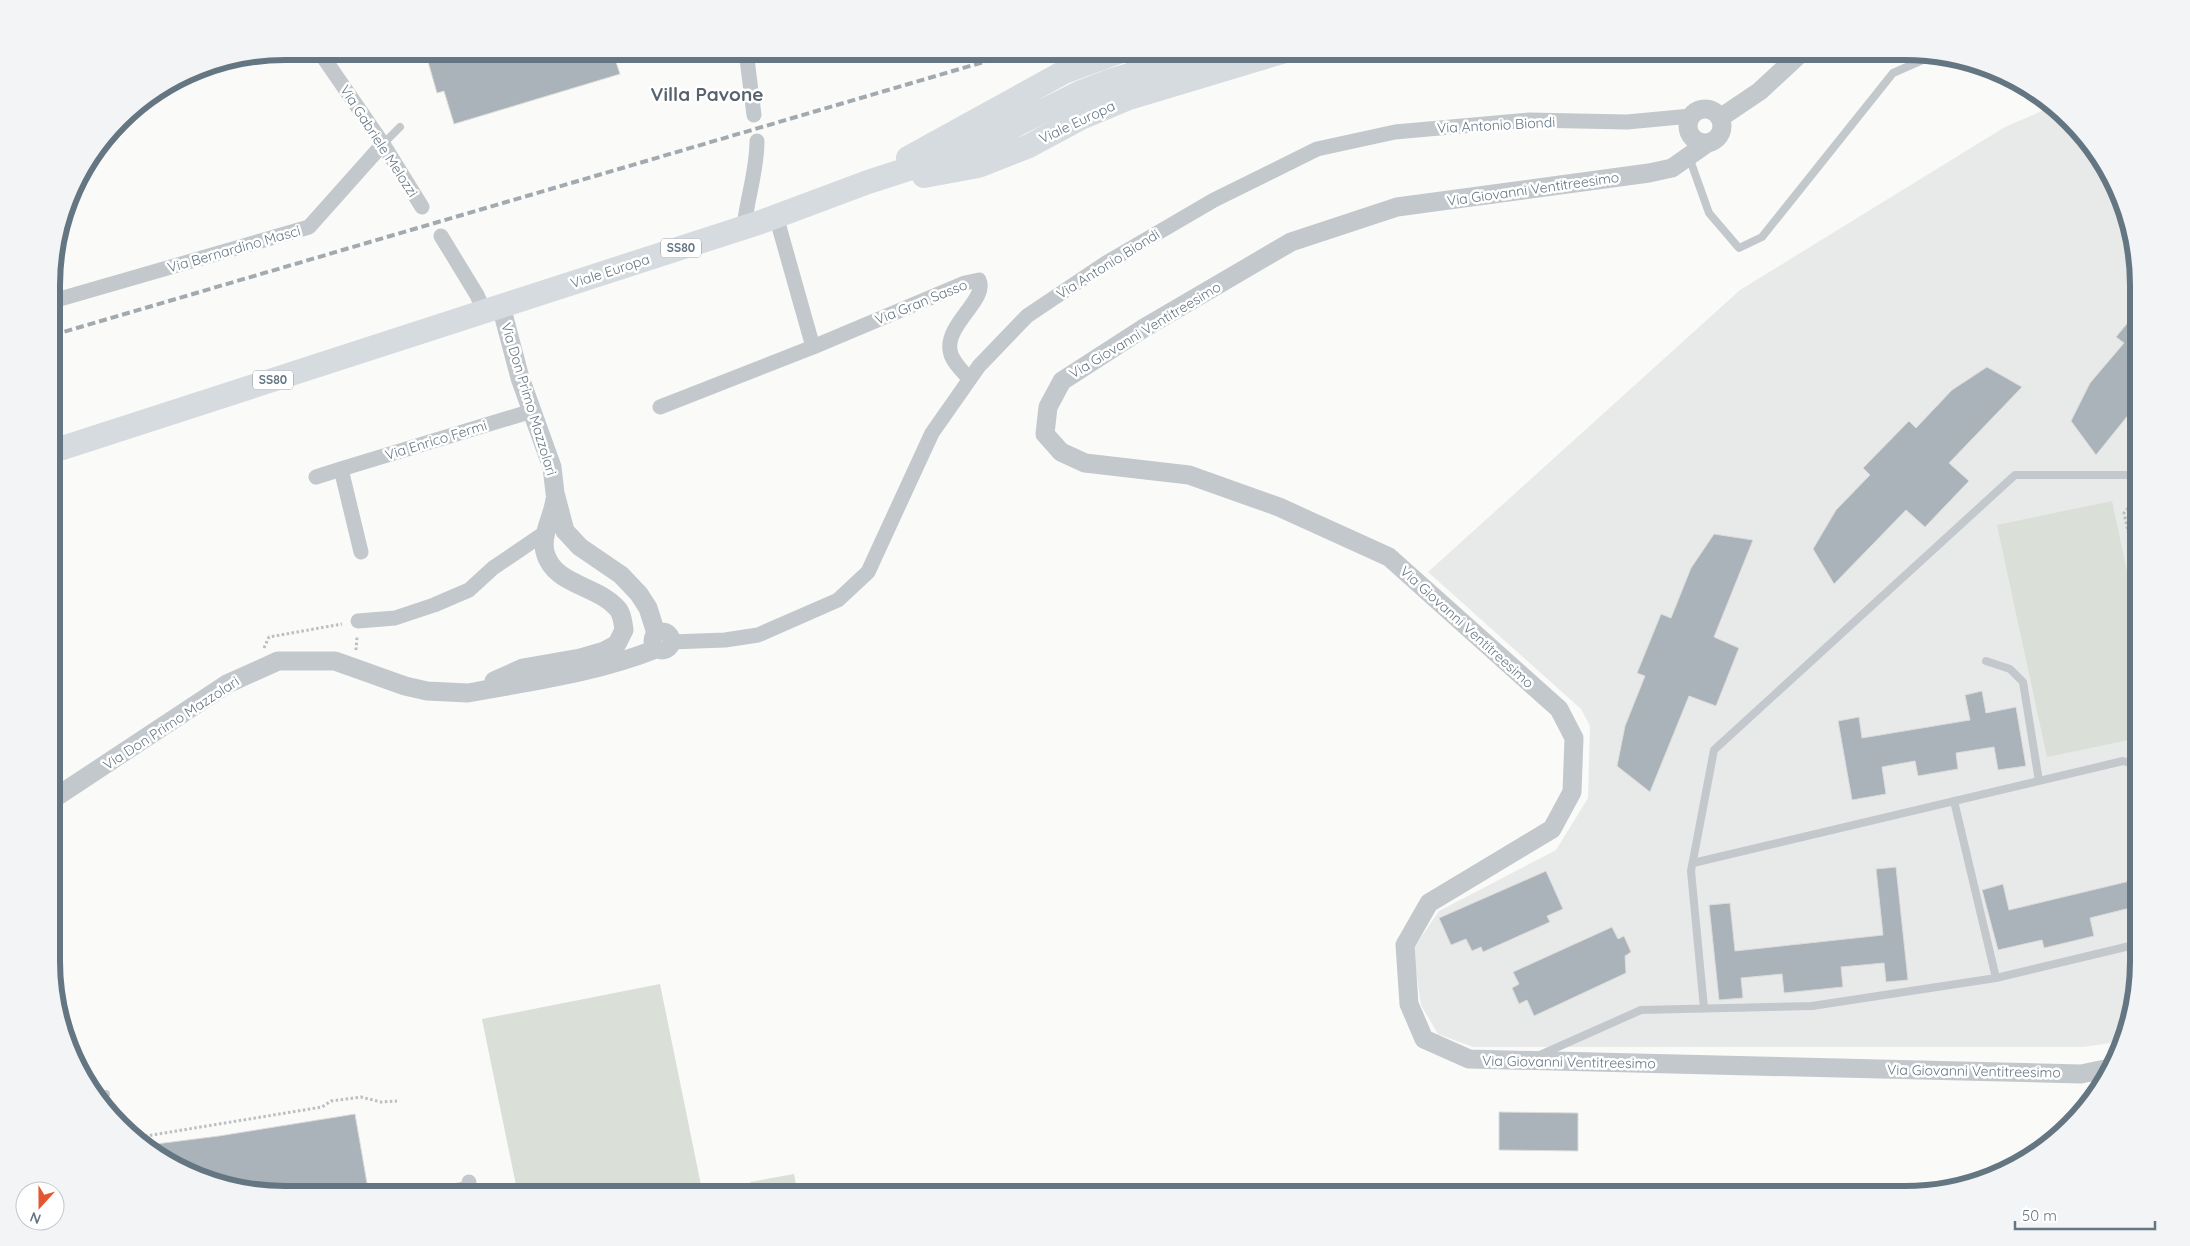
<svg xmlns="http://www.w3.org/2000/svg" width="2190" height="1246" viewBox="0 0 2190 1246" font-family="Quicksand,sans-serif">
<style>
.built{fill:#e8e9e9}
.green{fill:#dadfd7}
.building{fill:#aab3b9;stroke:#dcdcda}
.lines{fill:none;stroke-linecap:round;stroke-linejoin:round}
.path{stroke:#bbbfc2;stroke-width:3;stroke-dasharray:2.5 2.5;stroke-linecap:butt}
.service{stroke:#c3c8cc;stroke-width:8}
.minor{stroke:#c3c8cc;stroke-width:15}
.tertiary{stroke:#c3c8cc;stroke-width:19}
.primary{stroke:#d6dbdf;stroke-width:24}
.rail{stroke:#a2aab0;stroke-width:4;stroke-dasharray:8 4;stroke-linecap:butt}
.labels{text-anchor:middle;stroke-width:5;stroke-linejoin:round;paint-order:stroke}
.shield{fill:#fff;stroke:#939fa8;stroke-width:1}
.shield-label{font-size:12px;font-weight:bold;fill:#657683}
.street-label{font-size:14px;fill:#657683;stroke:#fff}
.district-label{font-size:19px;font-weight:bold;fill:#57646e;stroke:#fff}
.rim{fill:none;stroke:#657683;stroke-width:6}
</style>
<rect width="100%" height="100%" fill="#fafaf8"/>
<!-- built -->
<path class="built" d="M2049 108 2099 155 2126 210 2138 270V976L2118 1042 2083 1047H1473L1438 1034 1421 1005 1413 949 1439 911 1556 850 1588 798 1590 726 1581 709 1428 572 1740 290 2005 127Z"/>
<!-- green -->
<path class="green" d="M2112 501 2138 623V738L2047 757 1997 525Z
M660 984 703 1195H518L482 1019Z
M794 1174 798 1195H753L750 1182Z"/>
<!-- building -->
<path class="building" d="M425 51H604L606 58 614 56 620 74 454 124 444 91 437 93Z
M2138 310V403L2096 455 2071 421 2090 383 2124 343 2116 337Z
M1987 367 2022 387 1949 463 1969 481 1925 527 1906 510 1834 584 1813 549 1836 510 1870 475 1863 468 1909 421 1916 428 1952 390Z
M1714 534 1753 540 1714 637 1739 648 1716 706 1689 696 1650 792 1617 766 1625 726 1645 676 1637 673 1661 614 1671 618 1691 568Z
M1982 691 1986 713 2016 707 2026 766 1998 770 1994 747 1956 753 1958 769 1918 776 1915 761 1882 767 1886 794 1852 800 1838 721 1859 717 1862 738 1970 720 1965 695Z
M1896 867 1908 980 1886 982 1884 963 1841 967 1843 987 1784 993 1782 974 1741 978 1743 998 1719 1000 1709 905 1730 903 1735 951 1883 935 1876 869Z
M1546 871 1563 909 1547 916 1550 922 1483 952 1481 947 1472 951 1466 939 1451 945 1439 918Z
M2138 879V906L2090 918 2094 936 2044 948 2042 940 1998 950 1982 890 2003 884 2009 910Z
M1612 927 1618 939 1624 936 1631 952 1625 956 1626 973 1534 1016 1527 1000 1519 1004 1512 988 1519 984 1513 972Z
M1499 1112 1578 1113V1151L1499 1150Z
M355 1114 368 1189 334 1195H285L225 1187 168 1164 148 1145 219 1136Z"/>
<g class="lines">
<!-- path -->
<path class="path" d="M2138 497 2124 513 2138 575
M264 648 269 637 342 624
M356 650 357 637
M140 1137 322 1107 331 1101 361 1097 381 1102 397 1101"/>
<!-- service -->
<path class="service" d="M383 144 400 127
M1689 157 1709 213 1739 248 1762 237 1893 73 1934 55
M1986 661 2010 669 2023 682 2039 781
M1954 801 1996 978
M1693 863 2123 761 2138 765
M1704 1008 1691 871 1714 750 2015 475H2138
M1540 1055 1641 1010 1812 1006 1996 978 2138 944
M96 1095 106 1094"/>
<!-- minor -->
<path class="minor" d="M319 51 383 144 422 207
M746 51 754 115
M776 216 813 347 965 283 979 280C988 299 946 324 950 350 951 361 962 370 969 379
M744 227C747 198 757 171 757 141
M441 236 477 295 484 311
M53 301 309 227 383 144
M660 407 813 347
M316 477 341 469
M361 552 341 469 532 411
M358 621 395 618 434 605 469 590 493 568 546 532
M671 642 725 640 758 635 838 600 868 572 932 433 979 366 1027 316 1106 263 1214 200 1317 149 1395 132 1529 120 1627 122 1691 116
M432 1195 469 1188V1182"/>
<!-- tertiary -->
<path class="tertiary" d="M1688 126a17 17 0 1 1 34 0a17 17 0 1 1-34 0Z
M1720 118 1760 91 1803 51
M1706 144 1672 168 1649 173 1397 207 1291 242 1144 328 1062 381 1048 407 1045 434 1061 452 1085 463 1189 475 1279 507 1389 557 1559 709 1574 738 1572 792 1552 829 1429 903 1405 945 1409 1004 1424 1039 1469 1059 2081 1074 2110 1068
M501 306 520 378 552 467 555 493 565 531 580 547 621 575 639 594 648 608 656 633
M653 641a9 9 0 1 1 18 0a9 9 0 1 1-18 0Z
M494 681 523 668 580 658 604 651 617 644 624 630C623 623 622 613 617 608 597 585 553 585 545 552 541 534 553 517 555 499
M53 799 227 684 278 661H335L405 686 427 691 468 693C532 681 596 673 656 649"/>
<!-- primary -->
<path class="primary" d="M908 158 1064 72 1121 51
M924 176 978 166 1029 146 1081 118 1129 98 1285 51
M53 451 761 222 868 182 964 151 1079 93 1110 81 1206 51"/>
<!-- rail -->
<path class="rail" d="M53 335 1021 51"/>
</g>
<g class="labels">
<!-- shield labels -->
<g class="shield">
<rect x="661" y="238.5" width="40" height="19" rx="4"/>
<rect x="253" y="370.5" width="40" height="19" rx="4"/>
</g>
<g class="shield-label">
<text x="681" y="252">SS80</text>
<text x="273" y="384">SS80</text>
</g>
<!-- street labels -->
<g class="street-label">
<text transform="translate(1077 122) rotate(-25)" y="5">Viale Europa</text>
<text transform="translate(1496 125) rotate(-3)" y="5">Via Antonio Biondi</text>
<text transform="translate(379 141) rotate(57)" y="5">Via Gabriele Melozzi</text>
<text transform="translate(1533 189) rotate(-8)" y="5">Via Giovanni Ventitreesimo</text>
<text transform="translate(234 249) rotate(-16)" y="5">Via Bernardino Masci</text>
<text transform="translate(1108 264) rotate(-32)" y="5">Via Antonio Biondi</text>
<text transform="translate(610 271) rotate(-18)" y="5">Viale Europa</text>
<text transform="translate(921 302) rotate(-22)" y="5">Via Gran Sasso</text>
<text transform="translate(1145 330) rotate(-31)" y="5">Via Giovanni Ventitreesimo</text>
<text transform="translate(529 399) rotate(73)" y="5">Via Don Primo Mazzolari</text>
<text transform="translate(436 440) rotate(-17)" y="5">Via Enrico Fermi</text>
<text transform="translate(1467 627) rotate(42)" y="5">Via Giovanni Ventitreesimo</text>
<text transform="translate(171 723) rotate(-33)" y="5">Via Don Primo Mazzolari</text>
<text transform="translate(1569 1062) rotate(1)" y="5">Via Giovanni Ventitreesimo</text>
<text transform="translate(1974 1071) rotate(1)" y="5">Via Giovanni Ventitreesimo</text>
</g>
<!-- district labels -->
<g class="district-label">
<text x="707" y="101">Villa Pavone</text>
</g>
</g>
<!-- crop -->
<path d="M0 0H2190V1246H0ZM285 60H1905A225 225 0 0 1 2130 285V961A225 225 0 0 1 1905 1186H285A225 225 0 0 1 60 961V285A225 225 0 0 1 285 60Z" fill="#f3f4f5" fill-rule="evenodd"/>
<path class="rim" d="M285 60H1905A225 225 0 0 1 2130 285V961A225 225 0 0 1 1905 1186H285A225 225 0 0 1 60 961V285A225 225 0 0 1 285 60Z"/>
<!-- north arrow -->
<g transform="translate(40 1206) rotate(201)"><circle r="24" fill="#ffffff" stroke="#c1c8cd"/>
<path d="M0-4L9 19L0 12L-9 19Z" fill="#e4572e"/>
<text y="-8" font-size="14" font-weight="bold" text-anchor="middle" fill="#657683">N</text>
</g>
<!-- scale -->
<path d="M2015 1221v8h140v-8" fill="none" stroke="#657683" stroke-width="2.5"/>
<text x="2022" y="1221" font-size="15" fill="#657683" stroke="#ffffff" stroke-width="4" paint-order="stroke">50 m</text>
</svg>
